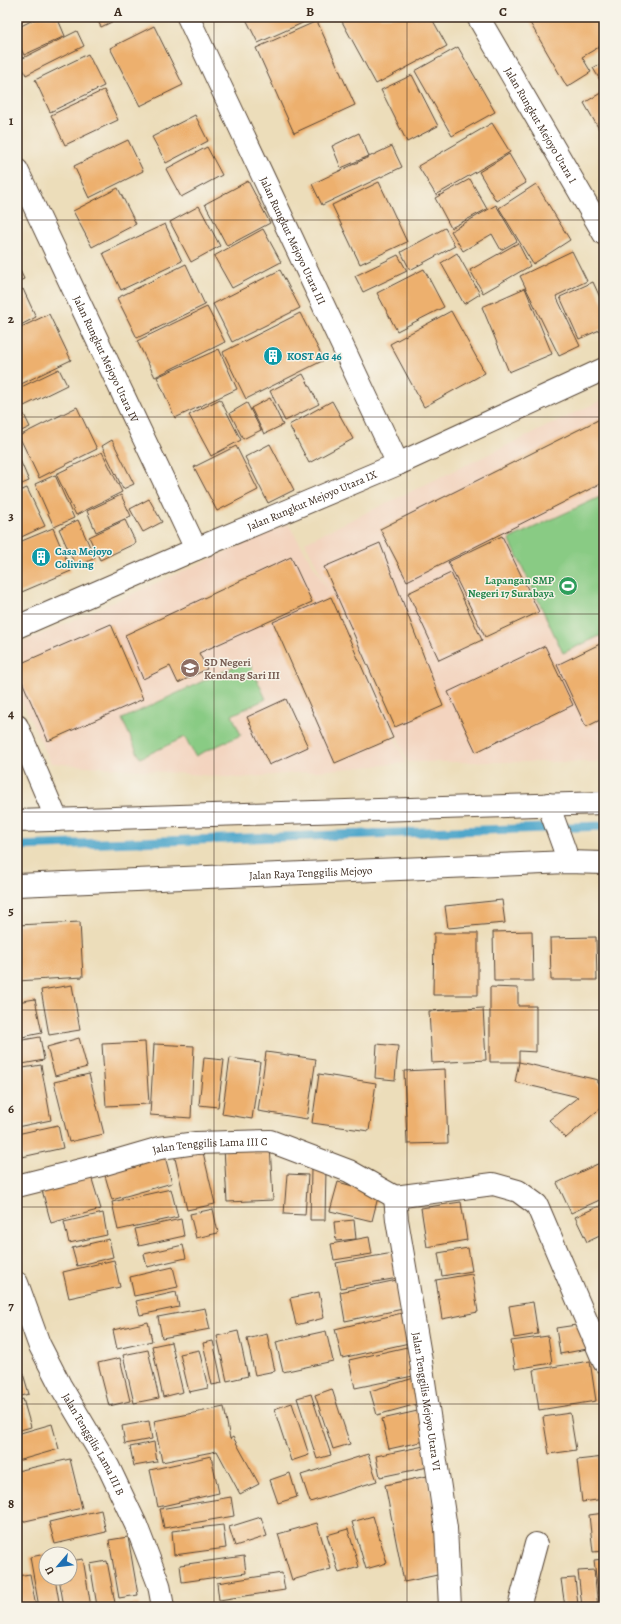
<svg xmlns="http://www.w3.org/2000/svg" width="621" height="1624" viewBox="0 0 621 1624" font-family="Alegreya,serif">
<style>
.built{fill:#f3d4bf}
.green{fill:#89cb84;stroke:#627a51}
.lines{fill:none;stroke-linecap:round;stroke-linejoin:round}
.stream{stroke:#4da6ca;stroke-width:9}
.building{fill:#edb06e}
.minor-casing{stroke:#564535;stroke-width:24}
.minor{stroke:#fff;stroke-width:22}
.grid{fill:none;stroke:#3b2a1e;stroke-width:1;stroke-opacity:0.55}
.labels{text-anchor:middle;stroke-width:3;stroke-linejoin:round;paint-order:stroke}
.street-label{font-size:11px;fill:#3b2a1e;stroke:#f7f3e8}
.culture-label{font-size:11px;font-weight:bold;fill:#0d838f;stroke:#f7f3e8;text-anchor:start}
.leisure-label{font-size:11px;font-weight:bold;fill:#27864d;stroke:#f7f3e8;text-anchor:end}
.education-label{font-size:11px;font-weight:bold;fill:#785e54;stroke:#f7f3e8;text-anchor:start}
.neatline{fill:none;stroke:#3b2a1e;stroke-width:1.5}
.grid-label{font-size:13px;text-anchor:middle;font-weight:bold;fill:#3b2a1e}
</style>
<rect width="100%" height="100%" fill="#f7f3e8"/>
<filter id="ink" filterUnits="userSpaceOnUse"><feTurbulence type="fractalNoise" baseFrequency=".025" numOctaves="2"/><feDisplacementMap in="SourceGraphic" scale="8" xChannelSelector="R" yChannelSelector="G"/><feConvolveMatrix kernelMatrix="1 2 1 2 8 2 1 2 1" color-interpolation-filters="sRGB"/></filter>
<filter id="wash" filterUnits="userSpaceOnUse"><feTurbulence type="fractalNoise" baseFrequency=".012" numOctaves="4" result="noise"/><feDisplacementMap in="SourceGraphic" scale="16" xChannelSelector="R" yChannelSelector="G"/><feGaussianBlur stdDeviation="0.9" result="paint"/><feColorMatrix in="noise" values="0 0 0 0 0 0 0 0 0 0 0 0 0 0 0 0 0 1.4 0 .05"/><feComposite in="paint" operator="in"/></filter>
<g filter="url(#wash)">
<rect width="100%" height="100%" fill="#ecddba"/>
<!-- built -->
<path class="built" d="M604 399V762H408L344 619 334 600 406 763 239 778 51 763 17 691V645L288 524 330 593 305 542Z"/>
<!-- green -->
<path class="green" d="M600 497 604 505V634L563 653 509 539Z
M248 660 266 699 232 715 241 735 195 756 185 737 140 758 122 719Z"/>
<g class="lines">
<!-- stream -->
<path class="stream" d="M17 846 604 826"/>
</g>
<g id="blocks">
<!-- building -->
<path class="building" d="M17 17H31L17 24Z
M39 17H57L65 36 24 55 17 41V28Z
M96 17H122L101 27Z
M245 17H308L309 20 258 43Z
M343 17H431L447 46 376 84 340 18Z
M536 17H604V44L582 57 591 72 567 87 529 21Z
M317 21 355 105 294 133 256 48Z
M154 26 183 85 140 106 110 48Z
M77 31 84 46 26 75 19 60Z
M458 47 495 112 452 136 415 71Z
M88 54 104 86 50 112 35 80Z
M604 62V87L593 68Z
M412 75 438 126 407 142 381 90Z
M104 90 118 120 65 145 51 115Z
M604 91V136H603L584 103Z
M195 115 208 141 166 163 152 137Z
M492 123 510 152 436 195 418 166Z
M359 133 369 156 341 168 332 146Z
M128 140 143 171 89 198 74 166Z
M392 146 402 167 322 205 312 184Z
M207 147 222 175 181 197 166 169Z
M509 154 526 183 496 201 479 172Z
M470 179 487 209 451 228 435 198Z
M248 181 270 223 227 246 205 204Z
M379 182 407 242 360 264 332 205Z
M536 184 570 240 533 264 499 208Z
M118 188 136 224 92 247 73 211Z
M496 205 517 241 501 250 492 234 463 251 451 231Z
M199 206 220 246 191 262 170 222Z
M165 224 182 261 121 290 103 253Z
M445 228 455 246 410 270 401 252Z
M263 229 281 262 232 288 214 256Z
M518 243 530 266 483 293 470 270Z
M572 251 587 281 556 296 580 346 559 356 520 276Z
M457 253 480 294 464 304 441 263Z
M398 255 407 271 363 292 355 276Z
M17 264 24 279 17 282Z
M186 264 205 305 137 338 117 298Z
M424 269 444 307 397 331 377 293Z
M280 270 300 308 232 342 213 304Z
M593 282 604 306V328L579 339 560 297Z
M525 288 552 354 509 372 482 307Z
M23 289 36 317 17 327V292Z
M207 307 225 342 155 377 137 341Z
M451 311 485 373 424 407 390 344Z
M300 313 324 360 246 399 223 352Z
M49 314 71 360 17 386V329Z
M219 349 237 389 175 418 157 377Z
M59 369 67 385 24 406 17 389Z
M303 374 319 404 285 421 270 391Z
M270 398 283 425 264 434 251 408Z
M220 399 241 440 211 456 189 415Z
M17 400 30 427 17 433Z
M332 401 353 439 309 463 289 425Z
M247 403 261 430 243 439 230 413Z
M77 407 97 449 39 478 19 436Z
M604 417V482L407 581 380 529Z
M112 440 134 484 123 489 102 446Z
M270 444 294 490 268 503 245 457Z
M236 446 258 490 217 511 194 467Z
M102 452 122 492 76 515 56 474Z
M17 453 29 481 17 486Z
M55 475 74 518 54 527 35 484Z
M27 488 45 526 17 539V492Z
M121 495 131 516 96 532 87 511Z
M149 499 162 522 143 532 130 509Z
M78 520 95 558 76 567 59 529Z
M125 520 136 543 100 560 89 537Z
M53 528 71 571 17 594V543Z
M502 536 539 612 485 637 448 562Z
M380 543 443 706 395 727 324 567Z
M291 557 312 602 199 653 207 669 178 683 170 666 143 679 125 635Z
M451 573 482 640 439 660 408 593Z
M331 597 393 738 335 763 273 622Z
M111 624 143 699 48 741 17 670V665Z
M604 642V718L586 727 557 665Z
M545 646 573 705 476 752 448 692Z
M286 699 308 747 269 765 247 717Z
M502 900 505 923 448 928 445 906Z
M80 922 83 977 17 981V925Z
M532 931 533 981H494L493 932Z
M434 933H478V995H433Z
M596 937 597 980H551L550 938Z
M72 985 80 1030 49 1035 41 990Z
M490 987 518 988V1006H536V1052L519 1051V1062H490Z
M35 999 42 1033 17 1038V1002Z
M483 1008 486 1060 432 1063 429 1011Z
M40 1037 44 1060 17 1065V1041Z
M79 1038 87 1067 55 1076 47 1047Z
M145 1042 149 1104 106 1106 102 1044Z
M154 1044 194 1046 191 1118 150 1115Z
M377 1044 398 1046 395 1080 375 1078Z
M266 1052 316 1059 307 1119 258 1111Z
M204 1058 224 1060 218 1107 199 1105Z
M230 1058 260 1062 252 1119 222 1114Z
M519 1062 598 1080V1083L604 1087V1105L566 1138 549 1120 578 1097 515 1082Z
M41 1065 51 1120 17 1127V1069Z
M445 1069 448 1143 407 1144 404 1071Z
M89 1074 104 1134 69 1142 54 1082Z
M319 1074 376 1083 369 1131 312 1123Z
M58 1125 63 1148 22 1157 17 1134Z
M270 1145 273 1200 227 1202 224 1148Z
M202 1148 215 1204 187 1210 174 1154Z
M163 1149 172 1183 112 1200 102 1165Z
M604 1161V1198L571 1213 557 1183Z
M311 1169H326L325 1220H310Z
M287 1174 308 1175 305 1215 284 1214Z
M91 1176 101 1209 51 1223 42 1190Z
M338 1182 379 1193 372 1221 330 1211Z
M171 1189 178 1217 118 1230 112 1202Z
M461 1202 467 1240 427 1247 421 1208Z
M604 1204V1234L587 1242 575 1217Z
M213 1209 218 1233 196 1238 190 1214Z
M103 1213 107 1235 69 1243 64 1222Z
M181 1219 184 1236 139 1246 135 1229Z
M354 1220 356 1239 336 1241 334 1222Z
M369 1237 372 1254 334 1260 331 1244Z
M109 1239 113 1257 77 1266 72 1248Z
M183 1245 186 1258 147 1267 144 1254Z
M468 1248 472 1271 442 1276 438 1253Z
M393 1253 398 1278 341 1288 336 1263Z
M114 1260 120 1287 69 1298 63 1272Z
M173 1267 178 1287 134 1296 130 1277Z
M472 1274 478 1312 442 1319 436 1280Z
M397 1280 403 1309 345 1321 340 1292Z
M176 1292 179 1307 140 1315 136 1301Z
M319 1292 324 1318 296 1325 290 1298Z
M533 1302 538 1334 514 1338 509 1306Z
M205 1308 210 1329 162 1338 158 1317Z
M402 1313 409 1343 342 1358 335 1329Z
M148 1322 152 1341 117 1349 113 1330Z
M583 1324 587 1349 560 1354 556 1328Z
M238 1331 248 1376 227 1381 217 1336Z
M326 1331 333 1361 283 1372 276 1342Z
M267 1334 275 1371 255 1375 247 1339Z
M548 1336 552 1363 515 1369 511 1341Z
M213 1341 222 1383 212 1385 203 1343Z
M171 1342 183 1392 163 1397 152 1346Z
M407 1347 413 1376 355 1388 349 1360Z
M148 1350 159 1398 134 1403 123 1355Z
M199 1350 208 1388 189 1392 180 1354Z
M17 1353 29 1394 17 1397Z
M120 1358 130 1401 109 1406 98 1363Z
M590 1361 596 1401 539 1410 533 1370Z
M414 1378 421 1403 377 1415 370 1391Z
M332 1389 350 1444 333 1449 315 1395Z
M311 1394 331 1455 317 1459 297 1398Z
M23 1399 31 1427 17 1431V1401Z
M292 1403 309 1455 291 1461 274 1409Z
M224 1407 230 1439 233 1437 259 1484 240 1494 217 1451 162 1462 154 1421Z
M422 1410 429 1440 389 1449 382 1419Z
M570 1413 576 1450 549 1454 543 1417Z
M149 1421 152 1439 125 1444 122 1426Z
M52 1424 59 1449 17 1461V1434Z
M154 1442 157 1462 134 1466 130 1447Z
M424 1446 428 1467 380 1477 376 1456Z
M368 1454 377 1481 310 1502 301 1475Z
M211 1456 219 1493 158 1507 150 1470Z
M604 1457V1499L582 1502 577 1460Z
M70 1459 82 1508 21 1522 17 1505V1471Z
M290 1473 297 1497 278 1503 270 1480Z
M427 1476 447 1573 404 1582 385 1485Z
M231 1497 234 1516 164 1528 160 1509Z
M101 1510 106 1532 55 1544 49 1522Z
M604 1513V1551L593 1552 589 1515Z
M373 1516 387 1563 366 1569 352 1522Z
M261 1517 267 1536 235 1546 229 1527Z
M317 1523 331 1569 292 1580 278 1534Z
M223 1525 226 1548 174 1555 172 1531Z
M348 1529 359 1567 339 1573 327 1535Z
M128 1537 138 1595 119 1598 109 1540Z
M46 1554V1578H55L60 1607H39L30 1557Z
M244 1556 246 1573 182 1582 180 1565Z
M83 1559 91 1607H64L59 1578H70V1561Z
M604 1559V1607H600L594 1560Z
M107 1561 115 1603 97 1606 90 1564Z
M594 1570 598 1607H582L578 1571Z
M282 1573 285 1590 219 1600 217 1583Z
M30 1574 36 1607H17V1576Z
M575 1578 578 1605 565 1607 561 1579Z
M139 1603 140 1607H118V1606Z"/>
</g>
</g>
<g filter="url(#ink)">
<use href="#blocks" fill-opacity="0" stroke="#564535" stroke-width="1"/>
<g class="lines">
<defs>
<g id="minor">
<path id="s1" d="M188 17 398 464"/>
<path id="s2" d="M478 17 604 234"/>
<path id="s3" d="M17 170 196 549"/>
<path id="s4" d="M17 627 196 549 398 464 604 369"/>
<path d="M17 726 57 820"/>
<path d="M548 804 565 851 567 862"/>
<path d="M17 821 604 803"/>
<path id="s5" d="M17 885 567 862 604 863"/>
<path id="s6" d="M17 1186 105 1164 160 1148 196 1143 270 1141 349 1171 395 1197"/>
<path id="s7" d="M395 1197 397 1220 420 1355 446 1528 450 1607"/>
<path d="M395 1197 493 1184 518 1191 537 1205 604 1362"/>
<path id="s8" d="M17 1283 39 1344 60 1385 108 1466 136 1525 159 1585 163 1607"/>
<path d="M519 1607 536 1544"/>
</g>
</defs>
<!-- minor casing -->
<use href="#minor" class="minor-casing"/>
<!-- minor -->
<use href="#minor" class="minor"/>
</g>
</g>
<!-- grid -->
<path class="grid" d="M214 17V1607M407 17V1607M17 220H604M17 417H604M17 614H604M17 812H604M17 1010H604M17 1207H604M17 1404H604"/>
<!-- icons -->
<defs>
<symbol id="building-disc" viewBox="-11 -11 22 22"><circle r="9.5" fill="#0f9aa8" stroke="#f7f3e8"/><path d="M-4-6H4V6H1V3H-1V6H-4ZM-2.5-4.3h1.7v1.8h-1.7ZM.8-4.3h1.7v1.8H.8ZM-2.5-1h1.7V.8h-1.7ZM.8-1h1.7V.8H.8Z" fill="#fff"/></symbol>
<symbol id="stadium-disc" viewBox="-11 -11 22 22"><circle r="9.5" fill="#2e9e5b" stroke="#f7f3e8"/><path d="M0-5a6.5 5 0 1 0 0 10a6.5 5 0 1 0 0-10ZM-3.5-1.8h7v3.6h-7Z" fill="#fff"/></symbol>
<symbol id="school-disc" viewBox="-11 -11 22 22"><circle r="9.5" fill="#8d6e63" stroke="#f7f3e8"/><path d="M0-5L7-2L0 1L-7-2ZM-4 1L0 2.5L4 1V4Q0 6-4 4Z" fill="#fff"/></symbol>
</defs>
<g fill-rule="evenodd">
<use href="#building-disc" x="262" y="345" width="22" height="22"/>
<use href="#building-disc" x="30" y="546" width="22" height="22"/>
<use href="#stadium-disc" x="557" y="575" width="22" height="22"/>
<use href="#school-disc" x="179" y="657" width="22" height="22"/>
</g>
<g class="labels">
<!-- street labels -->
<g class="street-label">
<text dy="4" stroke="none"><textPath href="#s2" startOffset="125">Jalan Rungkut Mejoyo Utara I</textPath></text>
<text dy="4" stroke="none"><textPath href="#s1" startOffset="247">Jalan Rungkut Mejoyo Utara III</textPath></text>
<text dy="4" stroke="none"><textPath href="#s3" startOffset="209">Jalan Rungkut Mejoyo Utara IV</textPath></text>
<text dy="4" stroke="none"><textPath href="#s4" startOffset="321">Jalan Rungkut Mejoyo Utara IX</textPath></text>
<text dy="4" stroke="none"><textPath href="#s5" startOffset="294">Jalan Raya Tenggilis Mejoyo</textPath></text>
<text dy="4" stroke="none"><textPath href="#s6" startOffset="198">Jalan Tenggilis Lama III C</textPath></text>
<text dy="4" stroke="none"><textPath href="#s7" startOffset="207">Jalan Tenggilis Mejoyo Utara VI</textPath></text>
<text dy="4" stroke="none"><textPath href="#s8" startOffset="179">Jalan Tenggilis Lama III B</textPath></text>
</g>
<!-- culture labels -->
<g class="culture-label">
<text x="287" y="360">KOST AG 46</text>
<text x="55" y="555">Casa Mejoyo<tspan x="55" dy="13">Coliving</tspan></text>
</g>
<!-- leisure labels -->
<g class="leisure-label">
<text x="554" y="584">Lapangan SMP<tspan x="554" dy="13">Negeri 17 Surabaya</tspan></text>
</g>
<!-- education labels -->
<g class="education-label">
<text x="204" y="666">SD Negeri<tspan x="204" dy="13">Kendang Sari III</tspan></text>
</g>
</g>
<!-- margin -->
<rect width="621" height="1624" fill="none" stroke="#f7f3e8" stroke-width="44"/>
<!-- north arrow -->
<g transform="translate(58 1566) rotate(242)"><circle r="19" fill="#f7f3e8" stroke="#aca397"/>
<path d="M0-3L7 15L0 10L-7 15Z" fill="#1f6fb2"/>
<text y="-6" font-size="11" font-weight="bold" text-anchor="middle" fill="#3b2a1e">U</text>
</g>
<rect x="22" y="22" width="577" height="1580" class="neatline"/>
<g class="grid-label">
<text x="118" y="16">A</text>
<text x="310" y="16">B</text>
<text x="503" y="16">C</text>
<text x="11" y="125">1</text>
<text x="11" y="323">2</text>
<text x="11" y="520">3</text>
<text x="11" y="718">4</text>
<text x="11" y="915">5</text>
<text x="11" y="1113">6</text>
<text x="11" y="1310">7</text>
<text x="11" y="1508">8</text>
</g>
</svg>
